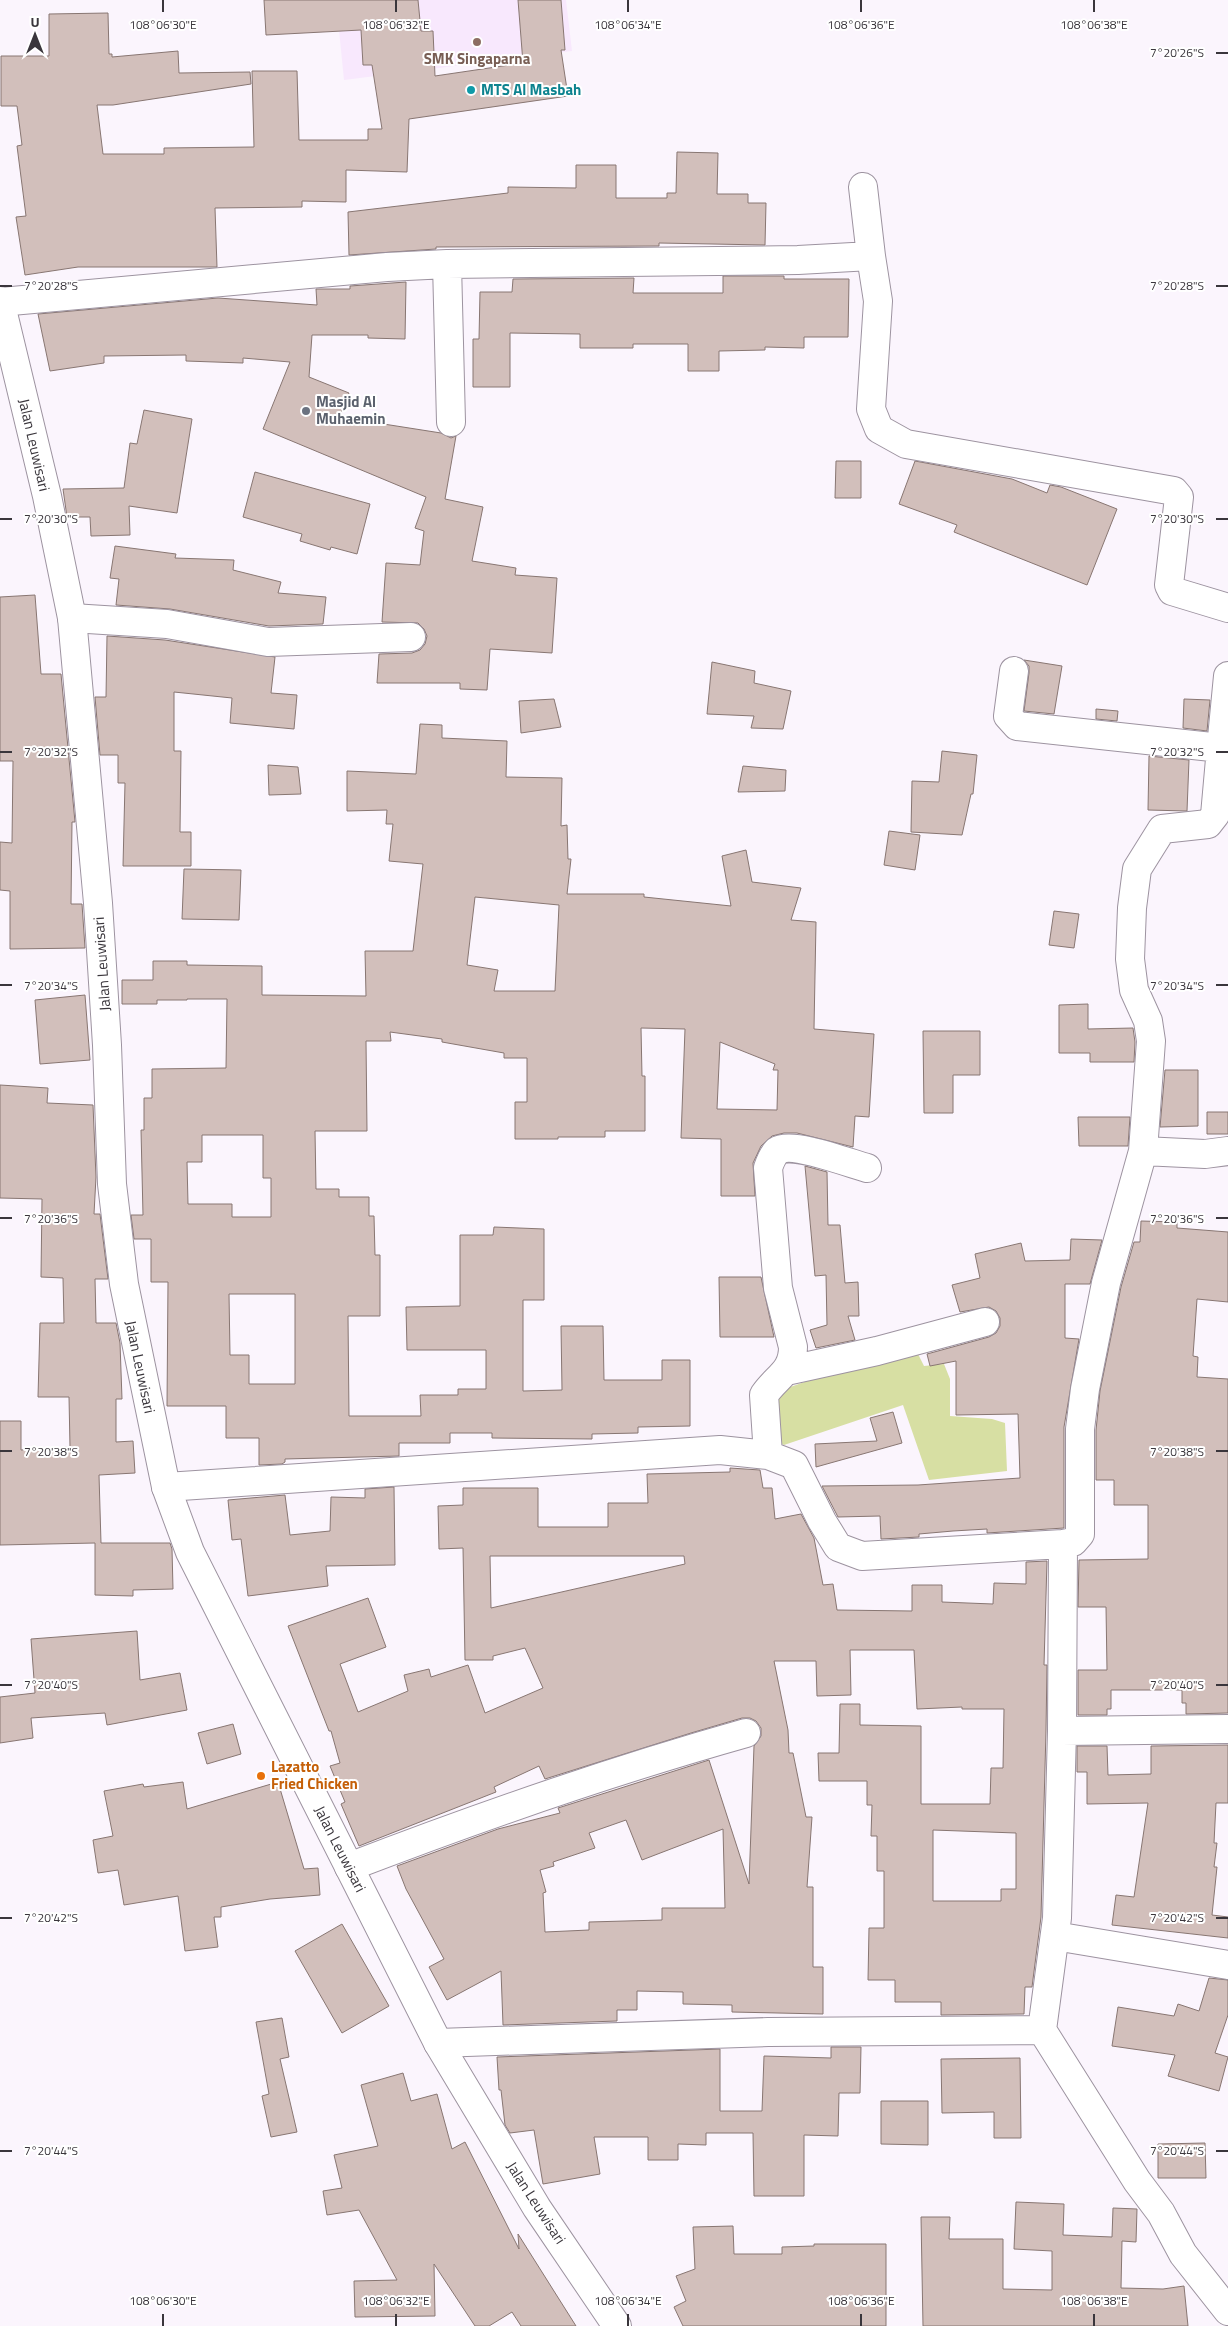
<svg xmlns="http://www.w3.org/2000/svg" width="1228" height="2326" viewBox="0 0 1228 2326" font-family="'Titillium Web',sans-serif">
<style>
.built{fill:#f8e8fd;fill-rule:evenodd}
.green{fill:#d7dfa3}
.building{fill:#d2bfbb;stroke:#887672;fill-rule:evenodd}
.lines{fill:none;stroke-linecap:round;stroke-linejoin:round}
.street-casing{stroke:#9d93a0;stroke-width:30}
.secondary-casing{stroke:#9d93a0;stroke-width:30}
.street{stroke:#fff;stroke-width:28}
.secondary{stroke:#fff;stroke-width:28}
.ticks{fill:none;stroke:#3a363c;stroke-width:2}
.education-dot{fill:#8d6e63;stroke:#fff;stroke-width:2}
.culture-dot{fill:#0f9aa8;stroke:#fff;stroke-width:2}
.worship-dot{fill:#6b7280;stroke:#fff;stroke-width:2}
.food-dot{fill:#e8710a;stroke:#fff;stroke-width:2}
.labels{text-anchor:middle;stroke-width:4;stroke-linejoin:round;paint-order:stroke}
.education-label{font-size:15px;font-weight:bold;fill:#785e54;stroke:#fff}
.culture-label{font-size:15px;font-weight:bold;fill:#0d838f;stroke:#fff;text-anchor:start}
.worship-label{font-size:15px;font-weight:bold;fill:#5b616d;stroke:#fff;text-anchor:start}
.street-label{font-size:15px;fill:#3a363c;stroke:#fff}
.food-label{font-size:15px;font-weight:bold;fill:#c56008;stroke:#fff;text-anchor:start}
.ticks-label{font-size:12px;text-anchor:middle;fill:#3a363c;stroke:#fff;stroke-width:4;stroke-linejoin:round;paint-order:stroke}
</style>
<rect width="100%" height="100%" fill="#fbf5fd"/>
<!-- built -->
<path class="built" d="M336 0 420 23 418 0H518L522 53 565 50 561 0H566L572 51 344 80ZM433 31 434 61 363 65 361 35Z"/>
<!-- green -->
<path class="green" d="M913 1344 924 1366 944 1364 950 1379V1416L992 1419 1005 1423 1007 1471 929 1480 903 1405 784 1445 776 1440V1392Z"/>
<!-- building -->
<path class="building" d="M264 0H418L421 31H433L435 76 523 63 518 0H561L565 50H561L568 96 409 119 407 172 346 170V202L302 201V207L215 208 217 267H78L25 275 16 217 26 216 17 146 22 145 17 106H1V56H49V14L108 13 109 54H112V57L178 51 179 73 250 72 251 84 113 105H97L103 154H164V148L254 147 252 71H297L299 140H368V129H382L372 65H363L361 30 266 35Z
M677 152 718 153 717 194H748V203H766L765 245 659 243V246L436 247V249L349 255 348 212 508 193V187L576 188V165H616V198H667V193H676Z
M723 276H784V279H849L848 337H804V348L765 347V350L719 351V371H688V344H633V348H580V334L510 333V387H473V339H479L480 292H512L513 279 634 278 633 293H723Z
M406 282 405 339 368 338V335H312L309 377 349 393 339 417 441 433 451 438 456 436 445 499 483 507 472 561 516 568 515 575 557 578 552 653 490 649 487 690 460 689V683H377L379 654 412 653 420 650 425 644 427 636 424 629 418 623 382 622 386 563 420 565 424 531 415 528 426 497 263 429 290 362 243 358V363L186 361V355L104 356V363L50 371 38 314 218 298 317 305 316 289H350V286Z
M144 410 192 419 177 513 129 506 130 535 91 536 90 517H67L63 489 124 488 130 443 137 444Z
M836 461H861V498H835Z
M915 461 1012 479 1047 493 1050 485 1061 487 1117 509 1087 585 954 532 957 525 899 504Z
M255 472 370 504 357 554 331 547 330 550 300 541 302 534 243 517Z
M115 546 176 554 175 558 234 560 233 570 281 582 278 593 326 597 323 624 269 626 170 609 116 605 119 579 110 578Z
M35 595 41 674H61L75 822H72L71 904H82L85 948 10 949V891L0 890V842L12 843 13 761H0V597Z
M107 636 165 640 275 657 271 693 297 695 294 729 230 723 232 698 174 692V751H181L180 832H191V866H123L125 783H118V755H100L95 697H106Z
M1024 660 1062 666 1054 714 1024 711 1029 673V666Z
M712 662 755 671 754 683 791 691 783 729 751 728 754 716 707 714Z
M554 699 561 727 521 733 519 701Z
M1184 699 1210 700 1207 731 1183 728Z
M1096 709 1118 711 1117 721 1096 719Z
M420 724 442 725V738L507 741 506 777 562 778 561 826 567 825 568 859H571L567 894H644V897L731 906 722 856 746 850 752 882 801 888 791 920 816 922 814 1029 874 1034 869 1117 855 1116 853 1147 797 1133H784L772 1136 761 1146 753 1163 755 1196H721V1139L681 1138 685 1029 641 1028 642 1076H645V1131H605V1137H558V1139H515V1102H527V1058H504V1053L442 1042V1039L390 1032 391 1041H366L367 1131H315L316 1189H339V1197H369V1216H374L375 1255H380V1316H348L349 1416H421L420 1395H458V1389H486V1350H407L406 1307 460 1306V1235H493L494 1227 544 1229V1300H523V1391L562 1390 561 1326H603L604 1380H662V1360H690V1426L638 1427V1433L592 1434V1439L492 1438V1433H450V1443H399V1456L285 1459V1462L282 1464 259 1465V1438H226V1406H167L168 1282H151V1239H134L131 1215H143L141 1130H144V1098H152V1069L226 1068 227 999H187V1000H157V1004H122V980H153V961H187V965L262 966V995L366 996 365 951H413L423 864 389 861 393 824H386L387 810 347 811V771L416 774ZM475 897 559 905 555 991H494L498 970 467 965ZM720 1042 775 1064 773 1070H778L777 1110 717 1109ZM202 1135H263V1178H271V1217H232V1204H188L187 1162H202ZM229 1294H295V1384H249V1355H230Z
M942 751 977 755 973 794H971L962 835 911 832 912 781 939 782Z
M1149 756 1189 760 1187 811 1148 810Z
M268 765 298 767 301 794 269 795Z
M743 766 786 770 785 791 738 792Z
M889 831 920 835 915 870 884 865Z
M184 869 241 870 239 920 182 919Z
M1054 911 1079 914 1074 948 1049 945Z
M85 995 90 1060 40 1064 35 1000Z
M1088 1004V1029L1133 1028 1135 1042 1134 1062H1090V1053H1059V1005Z
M923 1031H980V1075H953V1113H924Z
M1165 1070H1198V1126L1160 1127Z
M0 1085 48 1088 47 1103 93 1105 96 1177 94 1214H100L108 1279H95L96 1323H116L120 1343 122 1399H116V1442L133 1441 135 1473 99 1475 101 1543H170L172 1549 173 1589 133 1590V1596L95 1595V1543L0 1545V1421H21V1450L70 1447 69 1397H38L40 1323H64L63 1278 41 1277 42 1199 0 1198Z
M1207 1112H1228V1134H1207Z
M1078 1117H1130L1128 1146H1079Z
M805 1166 827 1172 828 1225H840L845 1283 858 1282 859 1316H848L855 1340 816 1348 810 1330 827 1325 826 1275 815 1276Z
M1141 1221 1177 1222V1228L1228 1232V1302L1197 1299 1193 1356 1198 1357 1197 1377 1228 1379V1713L1186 1714V1703H1182V1690H1111V1709H1107V1715H1078V1670H1107L1106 1607H1078L1079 1560 1148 1559V1505H1114V1480H1096V1430L1100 1391 1121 1287 1134 1242H1140Z
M1071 1239 1102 1240 1090 1284H1065V1338L1079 1339 1064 1427V1528L987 1533V1529L953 1531 919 1534V1537L881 1539 880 1516 838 1517 822 1486 918 1485 1020 1478 1018 1414 956 1415V1361L930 1366 927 1354 989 1337 996 1333 1000 1326V1318L996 1311 989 1307 960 1312 952 1285 980 1278 975 1254 1021 1243 1025 1261 1070 1260Z
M719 1277H761L774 1337H720Z
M893 1412 902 1443 816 1467 815 1444 877 1441 870 1418Z
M730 1468 760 1470 763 1488H772L775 1519 801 1514 814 1538 823 1585 833 1584 837 1610 912 1611V1585H942V1602L993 1604 994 1583 1026 1584V1562L1047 1561 1044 1665H1047L1046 1731 1041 1917 1032 1987H1025L1024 2014 941 2015V2002H895V1980H868L869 1928H884V1871H877V1836H871L872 1805H867V1781H819L818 1753H839L840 1704H860V1725L921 1726V1804H990L991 1768H1003L1004 1709H962V1707L917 1709 914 1650H850L851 1695 817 1696 816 1661H774L788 1730 789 1753H793L806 1817H812L807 1887H813V1967H823V2014L732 2012V2005L683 2004V1992L637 1991V2010H617V2021L503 2025 501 1971 447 2000 429 1967 444 1959 406 1889 397 1866 498 1829 560 1813 558 1808 709 1760 749 1884 754 1746 761 1736V1728L756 1721 750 1718H742L691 1733 545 1779 539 1766 494 1787 496 1792 359 1846 341 1804 345 1802 330 1766 340 1763 331 1731H329L288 1626 368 1598 386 1647 340 1664 358 1712 408 1691 404 1675 429 1669 431 1677 468 1665 485 1713 543 1688 525 1648 493 1656V1660H465L463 1548 439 1549 438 1506 463 1505V1488H538V1527H608V1503H648L647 1474 730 1472ZM490 1556H684L685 1564 491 1608ZM626 1820 642 1860 723 1829 725 1908H662V1920L589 1922V1930L545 1932 543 1893 546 1892 540 1870 554 1866 553 1862 595 1848 589 1833ZM933 1830 1016 1833V1889H1001V1901H933Z
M394 1487 395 1565 326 1566 328 1586 248 1596 241 1539 232 1540 228 1500 285 1495 290 1535 330 1531 331 1497 365 1498V1489Z
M137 1631 140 1680 180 1673 187 1710 107 1725 105 1713 31 1718 33 1738 0 1743V1697L35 1693 31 1639Z
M233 1724 241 1754 207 1764 198 1733Z
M1228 1745V1803H1216L1214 1843H1217L1214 1867H1217L1212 1915 1228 1917V1938L1112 1925 1116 1895 1134 1897 1148 1803 1087 1804V1772H1077V1746H1107L1108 1775 1151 1774V1746Z
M183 1782 187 1809 278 1782 304 1869 318 1868 320 1895 270 1899 221 1907V1917H214L218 1947 185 1951 178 1896 124 1905 118 1870 98 1873 93 1840 113 1836 104 1791 143 1784 144 1787Z
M342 1924 389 2006 342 2033 295 1951Z
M1209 1978 1228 1980V2015L1215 2053 1228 2057 1219 2091 1168 2076 1175 2055 1112 2046 1118 2007 1174 2016 1178 2004 1199 2011Z
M282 2018 289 2057 280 2059 297 2132 271 2137 262 2096 269 2094 256 2022Z
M831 2047H861L860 2093H839L838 2136 804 2135V2196H754L753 2133H706V2145L678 2144V2160H648V2137H594L600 2174 543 2184 534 2130 510 2133 505 2125 501 2090H499L497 2057 720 2049V2111H762L764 2056 831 2058Z
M1020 2058 1021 2138H994V2112L942 2113 941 2059Z
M403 2073 411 2101 437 2094 452 2149 465 2142 519 2249 518 2234 576 2326H521L512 2312 489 2326H475L434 2264 435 2316 355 2317 354 2281 397 2280 359 2210 327 2215 323 2191 342 2188 334 2155 378 2146 361 2085Z
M881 2101H928V2145L881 2144Z
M1205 2143 1206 2178H1158V2144Z
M1016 2202 1064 2204 1063 2235 1112 2237 1113 2208 1137 2209 1136 2242 1122 2241 1121 2288 1163 2289 1184 2286 1188 2326H923L921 2217H950L949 2239H1003V2289L1052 2290V2251L1014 2249Z
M733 2226 734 2254H782V2247L814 2246V2244H886V2326H683L674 2307 686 2301 676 2276 695 2269 693 2227Z"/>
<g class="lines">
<defs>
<path id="street" d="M863 187 871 256
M447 264 451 422
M0 302 387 267 447 264 798 260 871 256 878 301 871 409 879 429 906 444 1174 491 1179 497 1169 585 1172 591 1228 608
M72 618 167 624 268 642 411 637
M1014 671 1008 716 1017 726 1221 748 1228 676
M1143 1151 1205 1154 1228 1151
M786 1371 877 1351 985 1322
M768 1455 764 1395C777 1376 793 1372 793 1347L778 1288 768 1168C770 1162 772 1156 777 1151 791 1141 849 1163 867 1168
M166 1487 720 1450 768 1455 794 1465 822 1521 838 1547 862 1556 1063 1544 1062 1731 1057 1918 1042 2030 1137 2181 1161 2213 1183 2254 1228 2311
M1063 1544 1073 1542 1080 1534V1429L1085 1389 1106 1283 1143 1151 1151 1041 1148 1021 1134 990 1130 959 1132 908 1137 869 1162 829 1208 824 1215 815 1221 748
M1062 1731 1228 1729
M349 1867C479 1817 611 1771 746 1733
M1055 1936 1228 1965
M438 2043 768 2032 1042 2030"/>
<path id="secondary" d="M0 301 47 496 72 618 98 903 107 1045 112 1184 124 1284 166 1487 190 1552 438 2043 537 2208 617 2326"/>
</defs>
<!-- street casing -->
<use href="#street" class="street-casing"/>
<!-- secondary casing -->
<use href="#secondary" class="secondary-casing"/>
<!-- street -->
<use href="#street" class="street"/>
<!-- secondary -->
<use href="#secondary" class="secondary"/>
</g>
<!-- ticks -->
<path class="ticks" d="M163 0V12M396 0V12M628 0V12M861 0V12M1094 0V12M1216 53H1228M0 286H12M1216 286H1228M0 519H12M1216 519H1228M0 752H12M1216 752H1228M0 985H12M1216 985H1228M0 1218H12M1216 1218H1228M0 1451H12M1216 1451H1228M0 1685H12M1216 1685H1228M0 1918H12M1216 1918H1228M0 2151H12M1216 2151H1228M163 2314V2326M396 2314V2326M628 2314V2326M861 2314V2326M1094 2314V2326"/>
<!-- markers -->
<circle class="education-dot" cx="477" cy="42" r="5"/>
<circle class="culture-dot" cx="471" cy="90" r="5"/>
<circle class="worship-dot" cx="306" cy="411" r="5"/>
<circle class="food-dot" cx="261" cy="1776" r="5"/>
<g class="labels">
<!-- education labels -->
<g class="education-label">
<text x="477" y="64">SMK Singaparna</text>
</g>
<!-- culture labels -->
<g class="culture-label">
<text x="481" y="95">MTS Al Masbah</text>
</g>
<!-- worship labels -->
<g class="worship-label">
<text x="316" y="407">Masjid Al<tspan x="316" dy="17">Muhaemin</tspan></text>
</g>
<!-- street labels -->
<g class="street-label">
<text transform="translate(34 445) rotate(77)" y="5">Jalan Leuwisari</text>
<text transform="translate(102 964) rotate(-94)" y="5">Jalan Leuwisari</text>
<text transform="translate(140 1367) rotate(78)" y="5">Jalan Leuwisari</text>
<text transform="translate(340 1849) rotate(63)" y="5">Jalan Leuwisari</text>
<text transform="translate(536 2203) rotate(57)" y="5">Jalan Leuwisari</text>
</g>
<!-- food labels -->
<g class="food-label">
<text x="271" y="1772">Lazatto<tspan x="271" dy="17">Fried Chicken</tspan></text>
</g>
</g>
<g class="ticks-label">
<text x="163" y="29">108°06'30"E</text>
<text x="396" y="29">108°06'32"E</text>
<text x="628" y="29">108°06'34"E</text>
<text x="861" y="29">108°06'36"E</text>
<text x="1094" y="29">108°06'38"E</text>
<text x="1177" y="57">7°20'26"S</text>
<text x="51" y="290">7°20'28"S</text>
<text x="1177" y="290">7°20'28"S</text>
<text x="51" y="523">7°20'30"S</text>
<text x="1177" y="523">7°20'30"S</text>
<text x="51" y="756">7°20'32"S</text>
<text x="1177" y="756">7°20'32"S</text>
<text x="51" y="990">7°20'34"S</text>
<text x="1177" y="990">7°20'34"S</text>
<text x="51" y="1223">7°20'36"S</text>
<text x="1177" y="1223">7°20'36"S</text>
<text x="51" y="1456">7°20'38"S</text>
<text x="1177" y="1456">7°20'38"S</text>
<text x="51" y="1689">7°20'40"S</text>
<text x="1177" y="1689">7°20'40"S</text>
<text x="51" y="1922">7°20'42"S</text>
<text x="1177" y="1922">7°20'42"S</text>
<text x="51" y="2155">7°20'44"S</text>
<text x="1177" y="2155">7°20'44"S</text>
<text x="163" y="2305">108°06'30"E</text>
<text x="396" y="2305">108°06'32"E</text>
<text x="628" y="2305">108°06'34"E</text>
<text x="861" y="2305">108°06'36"E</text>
<text x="1094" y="2305">108°06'38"E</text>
</g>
<!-- north arrow -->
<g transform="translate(35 35)" stroke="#ffffff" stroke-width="4" paint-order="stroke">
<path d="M0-4L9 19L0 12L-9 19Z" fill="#3a363c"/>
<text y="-8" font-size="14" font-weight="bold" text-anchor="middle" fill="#3a363c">U</text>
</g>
</svg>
